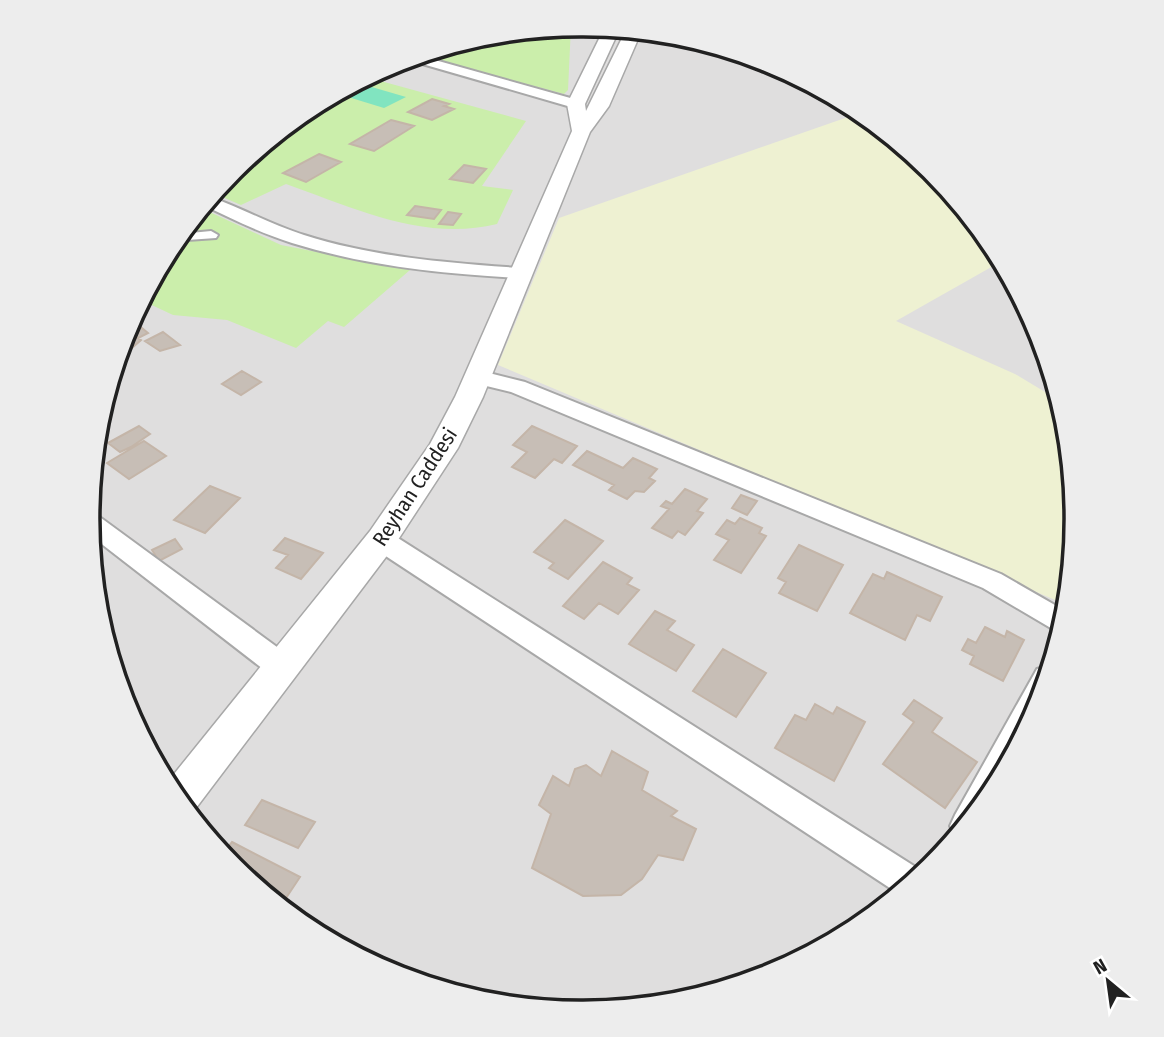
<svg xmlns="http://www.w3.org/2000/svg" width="1164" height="1037" viewBox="0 0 1164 1037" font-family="'Fira Sans Condensed',sans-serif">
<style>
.residential{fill:#dfdede}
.farmland{fill:#eef1d2}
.grass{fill:#cbeeab}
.pitch{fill:#81e4c0}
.building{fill:#c7beb6;stroke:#c4b5a8;stroke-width:2}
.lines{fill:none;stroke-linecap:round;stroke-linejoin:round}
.pedestrian-casing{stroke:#a8a8a8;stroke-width:4}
.minor-casing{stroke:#a8a8a8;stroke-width:4}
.tertiary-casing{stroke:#a8a8a8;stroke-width:3}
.secondary-casing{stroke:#708000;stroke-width:3}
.pedestrian{fill:#fff;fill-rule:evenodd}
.minor{fill:#fff;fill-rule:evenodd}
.tertiary{fill:#fff;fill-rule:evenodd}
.secondary{fill:#f9fdba;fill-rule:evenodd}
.labels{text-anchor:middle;stroke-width:5;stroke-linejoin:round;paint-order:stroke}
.street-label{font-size:21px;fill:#212121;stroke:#fff}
.rim{fill:none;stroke:#212121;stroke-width:3.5}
</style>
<rect width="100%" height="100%" fill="#f2eee7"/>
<!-- residential -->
<path class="residential" d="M90 518a492 492 0 1 1 984 0a492 492 0 1 1-984 0Z"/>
<!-- farmland -->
<path class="farmland" d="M848 117 910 151 932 169 993 244 1002 261 896 321 1015 374 1060 401 1067 423 1076 519 1069 588 1060 602 498 365 559 218Z"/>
<!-- grass -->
<path class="grass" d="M571 26 568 90 564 94 417 55 486 34Z
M366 77 526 121 482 186 513 190 497 224C424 242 354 208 286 184L241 205 213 193C255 142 309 107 366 77Z
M201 208 281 245 410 270 344 327 328 321 296 348 227 320 173 315 141 300 171 244Z"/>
<!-- pitch -->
<path class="pitch" d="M358 83 406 97 384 108 335 93Z"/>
<!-- building -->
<path class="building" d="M432 99 449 104 444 106 454 109 432 120 408 112Z
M391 120 414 126 374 151 350 144Z
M319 154 341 162 306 182 283 173Z
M464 165 486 169 473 183 450 179Z
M415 206 441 210 434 219 407 215Z
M448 212 461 214 453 225 439 224Z
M129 323 137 324 148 333 138 338 141 340 132 348 118 355Z
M163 332 180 345 160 351 145 341Z
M242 371 261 382 241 395 222 384Z
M139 426 150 434 131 447 120 452 108 443Z
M532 426 577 446 562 463 554 459 535 478 512 467 527 452 513 445Z
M144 441 166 456 129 479 107 463Z
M587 451 623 468 633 458 657 469 649 478 655 481 644 492 635 491 627 499 609 490 614 485 573 465Z
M210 486 240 498 205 533 174 520Z
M685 489 707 499 697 511 703 513 685 535 678 531 672 538 652 528 669 509 661 506 666 501 672 504Z
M741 495 757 501 747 515 732 508Z
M740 518 762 528 759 533 766 536 741 573 714 560 729 540 716 534 727 520 735 524Z
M565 520 603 541 568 579 549 568 554 563 534 552Z
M285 538 323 553 301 579 276 568 288 555 274 550Z
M175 539 182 549 159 561 152 550Z
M799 545 843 565 817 611 779 593 786 582 778 578Z
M603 562 632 578 627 584 639 590 618 614 599 603 584 619 563 606Z
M887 572 942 597 930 621 917 615 905 640 850 613 873 574 884 579Z
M655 611 675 621 667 630 694 645 676 671 629 644Z
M985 627 1005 637 1007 631 1024 640 1003 681 970 664 974 656 962 650 968 639 976 643Z
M723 649 766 673 736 717 693 691Z
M914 700 942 718 932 732 977 762 945 808 883 764 914 722 903 714Z
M815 704 833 714 837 707 865 722 834 781 775 748 795 715 806 720Z
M612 751 648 772 642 790 677 811 671 816 696 829 683 860 658 855 642 879 621 895 583 896 532 868 551 814 539 805 553 776 569 786 575 769 586 765 601 776Z
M262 800 315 822 298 848 245 825Z
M232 842 300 877 280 907 232 868 222 855Z"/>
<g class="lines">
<defs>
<path id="pedestrian" d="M211 231 218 235 216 238 173 241 180 234Z"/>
<path id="minor" d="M417 55 581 101 583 104 571 107 405 59Z
M210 197C242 208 272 225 304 235 373 257 448 263 520 268L529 273 520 278C443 274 366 266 292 243 261 233 232 219 203 205Z
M477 370 525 382 1001 574 1067 612 1061 634 983 588 511 392 470 382 467 377Z
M89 512 97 515 292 658 296 667 292 676 282 679 272 676 90 535Z
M381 530 390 533 925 873 899 894 372 547 368 540 372 533Z
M1047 666 1051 667C1037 711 992 813 955 837L950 826 955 815 1037 669Z"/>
<path id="tertiary" d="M626 30H642L609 106 590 132 483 397 458 448 392 549 190 816 166 784 370 531 430 444 455 397 572 131 567 104 599 39 607 34 613 36 615 39 585 104 586 111Z"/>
<path id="secondary" d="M753 57C794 69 841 95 874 122L861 121 755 63Z"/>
</defs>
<!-- pedestrian casing -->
<use href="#pedestrian" class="pedestrian-casing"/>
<!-- minor casing -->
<use href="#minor" class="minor-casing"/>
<!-- tertiary casing -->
<use href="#tertiary" class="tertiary-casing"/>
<!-- secondary casing -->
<use href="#secondary" class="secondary-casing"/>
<!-- pedestrian -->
<use href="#pedestrian" class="pedestrian"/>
<!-- minor -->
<use href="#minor" class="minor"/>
<!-- tertiary -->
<use href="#tertiary" class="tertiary"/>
<!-- secondary -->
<use href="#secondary" class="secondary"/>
</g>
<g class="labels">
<!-- street labels -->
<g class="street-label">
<text transform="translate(415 487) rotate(-57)" y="7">Reyhan Caddesi</text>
</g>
</g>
<!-- crop -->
<path d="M0 0H1164V1037H0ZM581 37H583A481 481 0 0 1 1064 518V519A481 481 0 0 1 583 1000H581A481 481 0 0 1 100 519V518A481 481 0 0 1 581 37Z" fill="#ededed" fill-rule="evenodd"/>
<path class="rim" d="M581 37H583A481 481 0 0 1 1064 518V519A481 481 0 0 1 583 1000H581A481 481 0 0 1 100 519V518A481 481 0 0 1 581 37Z"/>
<!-- north arrow -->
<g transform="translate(1108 981) rotate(331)" stroke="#ffffff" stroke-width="5" paint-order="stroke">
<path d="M0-5L12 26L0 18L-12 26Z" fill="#212121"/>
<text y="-10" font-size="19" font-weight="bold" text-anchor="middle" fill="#212121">N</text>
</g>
</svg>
